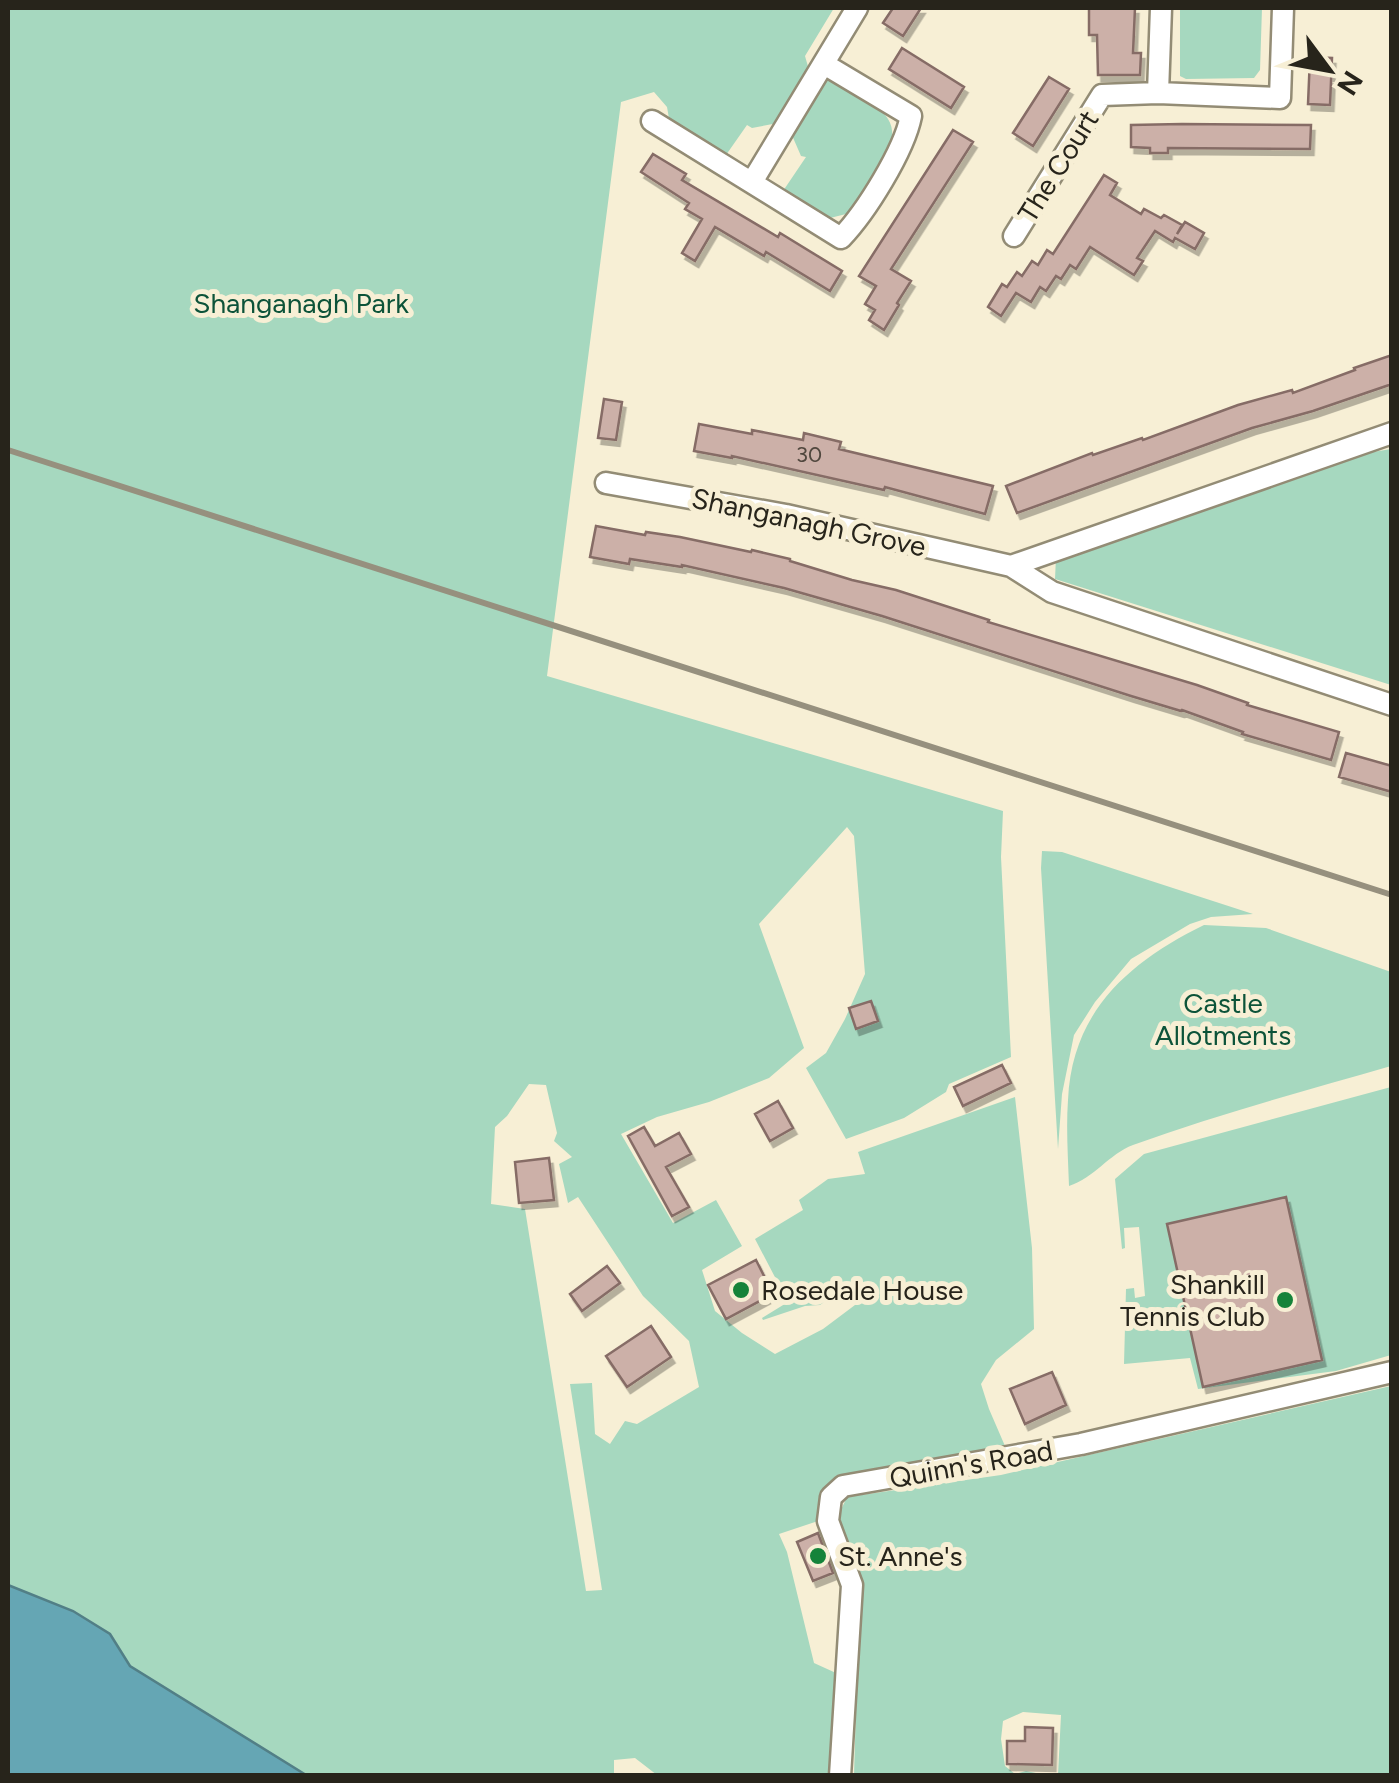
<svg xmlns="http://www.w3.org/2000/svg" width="1399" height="1783" viewBox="0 0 1399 1783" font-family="Figtree,sans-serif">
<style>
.green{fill:#a6d8bf;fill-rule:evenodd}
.water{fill:#65a6b4;stroke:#527f86;stroke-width:2.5}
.building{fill:#ccb0a8;stroke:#866c66;stroke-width:2.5;filter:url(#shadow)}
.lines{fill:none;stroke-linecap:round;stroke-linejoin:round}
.minor-casing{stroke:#938c75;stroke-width:25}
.minor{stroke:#fff;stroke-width:20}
.rail{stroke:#96907e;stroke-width:6}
.poi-dot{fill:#15833a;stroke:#f7efd5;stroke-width:4}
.labels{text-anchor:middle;stroke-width:10;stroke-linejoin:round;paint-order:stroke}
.number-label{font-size:22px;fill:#50473e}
.street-label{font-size:28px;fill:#27241b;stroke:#f7efd5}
.park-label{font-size:28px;fill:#0c5339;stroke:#f7efd5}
.poi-label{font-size:28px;fill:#27241b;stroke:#f7efd5;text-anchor:start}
</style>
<defs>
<filter id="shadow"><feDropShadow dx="3.5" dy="6" stdDeviation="0" flood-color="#0004"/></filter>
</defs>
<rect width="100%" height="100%" fill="#f7efd5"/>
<!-- green -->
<path class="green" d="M8 8H834L805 56 809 70 778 123 752 128 747 125 726 155 670 124 667 107 654 92 621 102 547 676 1003 811 1001 857 1011 1057 949 1084 946 1092 904 1118 846 1139 806 1068 826 1053 845 1019 865 974 854 836 847 827 759 924 804 1048 769 1078 709 1102 657 1117 621 1134 673 1223 716 1200 742 1246 702 1270 715 1311 742 1333 775 1354 823 1329 859 1302 852 1281 820 1305 805 1306 763 1320 762 1318 788 1302 755 1239 803 1210 799 1200 828 1179 865 1174 858 1152 1015 1097 1032 1248 1034 1329 996 1360 981 1384 989 1409 1008 1453 846 1479 821 1520 779 1534 787 1552 814 1663 836 1673 830 1775H657L635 1758 614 1760V1775H306L130 1666 110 1634 73 1611 8 1585ZM529 1084 546 1085 557 1133 554 1141 572 1157 559 1164 568 1203 578 1197 643 1296 689 1341 699 1387 637 1424 625 1421 610 1444 595 1434 592 1383 570 1384 602 1590 586 1591 525 1209 491 1204 495 1127 507 1116Z
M1180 8H1262L1260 70 1254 78 1186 79 1180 76Z
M828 80 834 81C847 90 881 106 888 119 894 128 893 141 890 151L854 210 846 214 826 219 783 191 806 157 801 156 791 133 822 84Z
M1369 448 1373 452 1391 449V685L1055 579 1056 557Z
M1042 851 1062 852 1253 914 1211 917 1190 924 1131 959 1095 1002 1074 1035 1062 1094 1058 1149 1041 868Z
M1204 925 1266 928 1391 972V1066C1305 1091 1218 1114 1133 1145 1109 1154 1094 1178 1069 1186 1068 1157 1066 1128 1068 1100 1072 1011 1129 962 1204 925Z
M1391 1087V1355L1336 1371 1198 1389 1190 1358 1124 1364 1126 1289 1134 1288 1135 1298 1145 1296 1139 1227 1124 1228 1125 1248 1122 1249 1115 1179 1144 1154Z
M1391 1386V1775H1058L1061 1715 1023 1712 1003 1721 1001 1739 1005 1766 1015 1774 1026 1771 1046 1775H854L860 1574 842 1528 839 1514 847 1497 1001 1475Z"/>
<!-- water -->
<path class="water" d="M8 1585 73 1611 110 1634 130 1666 306 1775H8Z"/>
<!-- building -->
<path class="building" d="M893 8H921L903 36 883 23Z
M1089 8H1135L1133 53H1141L1140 75H1098L1097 35H1089Z
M902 48 964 87 951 108 889 69Z
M1310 57 1332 58 1330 105 1308 104Z
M1049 77 1069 89 1033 146 1013 133Z
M1182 124 1311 125 1310 149 1168 148V153H1150V148L1131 147V125Z
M953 130 973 142 891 269 911 281 897 303 899 305 884 330 869 320 875 310 865 304 876 286 859 276Z
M653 154 686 174 682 180 778 237 780 233 842 271 830 291 766 252 764 256 715 227 695 261 682 253 702 219 685 209 689 203 641 172Z
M1104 175 1117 183 1110 195 1141 214 1144 209 1161 218 1164 215 1182 225 1177 234 1185 222 1204 233 1195 249 1175 238 1173 242 1155 231 1137 258 1143 261 1134 275 1090 247 1076 269 1070 265 1061 279 1056 276 1046 291 1040 287 1031 302 1016 293 1001 316 988 307 1002 284 1007 287 1017 272 1022 276 1032 261 1038 265 1047 250 1053 254Z
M1392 355V384L1313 411 1252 428 1017 513 1006 486 1092 453 1093 455 1142 438 1143 440 1238 405 1292 390 1293 393 1355 370 1354 368Z
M604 399 622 402 616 440 598 438Z
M699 424 752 434V430L803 440 804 433 841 442 839 449 993 486 985 514 885 487 884 490 732 456V458L694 451Z
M596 526 645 535 646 532 680 537 751 552 752 550 790 559V561L852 580 896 590 989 620 988 622 1197 685 1248 703 1247 705 1339 732 1331 760 1242 734 1243 732 1182 710 1181 711 1131 696 882 616 784 588 682 565V567L630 559 629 564 590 557Z
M1346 753 1392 766V792L1339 777Z
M871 1001 878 1021 856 1029 849 1008Z
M1002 1065 1011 1083 963 1106 954 1087Z
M778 1101 793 1128 770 1141 755 1114Z
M644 1127 655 1146 679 1133 691 1154 666 1167 689 1207 672 1216 628 1136Z
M549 1158 554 1200 519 1203 515 1162Z
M1286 1197 1322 1360 1203 1387 1167 1224Z
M756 1260 773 1294 726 1319 708 1285Z
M607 1266 620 1283 582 1311 570 1294Z
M651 1326 671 1357 627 1387 606 1356Z
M1052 1372 1066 1405 1025 1424 1010 1389Z
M818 1533 833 1573 813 1581 797 1542Z
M1025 1727 1053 1728 1052 1765 1007 1764V1741H1025Z"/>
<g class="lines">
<defs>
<path id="minor" d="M1161 8 1158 93 1280 98 1283 8
M652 121 841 238C866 212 904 151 911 116L824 64
M752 182 857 8
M1014 236 1102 95 1158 93
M606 483 786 515 1011 566 1392 433
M1011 566 1052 592 1392 705
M840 1776 852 1585 828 1521 831 1497 843 1486 1081 1444 1392 1372"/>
</defs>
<!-- minor casing -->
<use href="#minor" class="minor-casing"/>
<!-- minor -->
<use href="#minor" class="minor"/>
<!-- rail -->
<path class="rail" d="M8 450 1392 895"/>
</g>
<!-- markers -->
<g class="poi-dot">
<circle cx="741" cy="1290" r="10"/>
<circle cx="1285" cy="1300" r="10"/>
<circle cx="818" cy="1556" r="10"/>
</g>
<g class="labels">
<!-- number labels -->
<g class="number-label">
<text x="809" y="462">30</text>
</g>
<!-- street labels -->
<g class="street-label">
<text transform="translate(1058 166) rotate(-58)" y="10">The Court</text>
<text transform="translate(809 522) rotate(12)" y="10">Shanganagh Grove</text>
<text transform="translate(971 1464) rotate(-10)" y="10">Quinn's Road</text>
</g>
<!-- park labels -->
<g class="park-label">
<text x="301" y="313">Shanganagh Park</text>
<text x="1223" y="1013">Castle<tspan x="1223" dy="32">Allotments</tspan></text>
</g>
<!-- poi labels -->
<g class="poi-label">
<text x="1265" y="1294" text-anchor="end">Shankill<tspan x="1265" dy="32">Tennis Club</tspan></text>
<text x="761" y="1300">Rosedale House</text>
<text x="838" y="1566">St. Anne's</text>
</g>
</g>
<!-- border -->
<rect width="1399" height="1783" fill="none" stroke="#27241b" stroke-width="20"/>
<!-- north arrow -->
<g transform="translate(1329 70) rotate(122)" stroke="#f7efd5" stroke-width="8" paint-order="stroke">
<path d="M0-8L18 38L0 25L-18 38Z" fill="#27241b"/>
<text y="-15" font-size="28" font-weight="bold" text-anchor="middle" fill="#27241b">N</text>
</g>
</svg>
